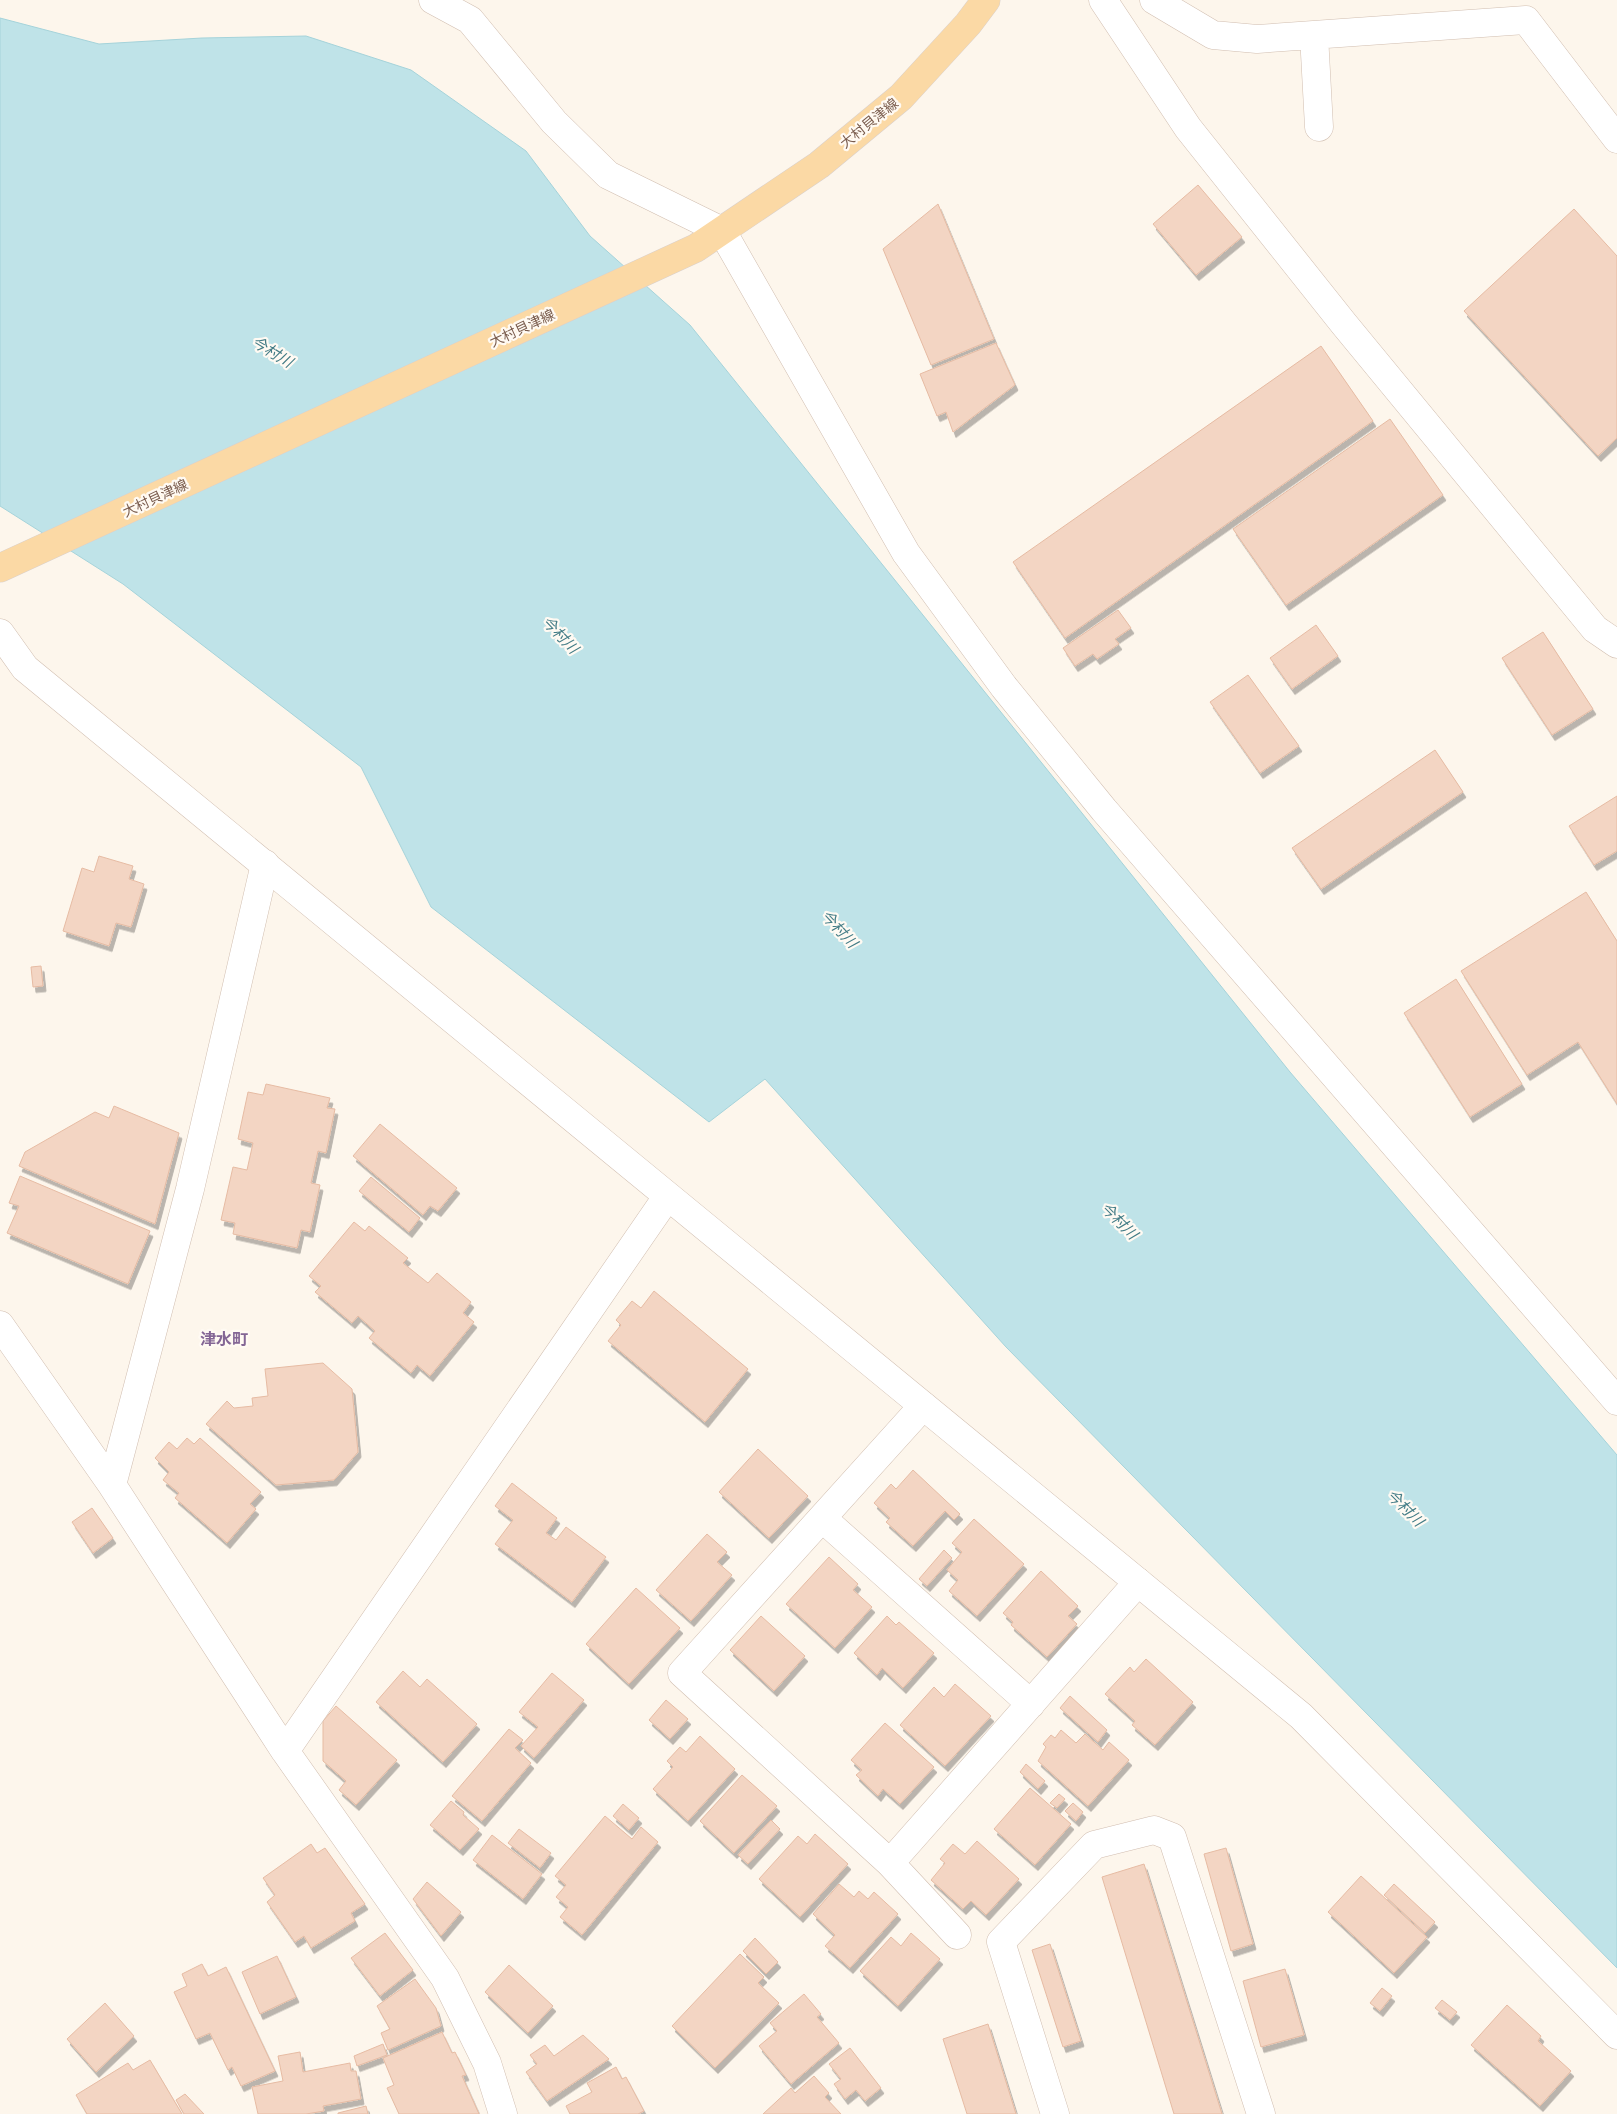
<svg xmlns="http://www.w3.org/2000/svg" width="1617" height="2114" viewBox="0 0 1617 2114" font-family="'Open Sans','Noto Sans JP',sans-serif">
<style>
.water{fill:#bfe3e8;stroke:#a5d3da}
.building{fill:#f3d5c3;stroke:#e6bba3;filter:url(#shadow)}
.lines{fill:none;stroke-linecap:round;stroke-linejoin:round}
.minor-casing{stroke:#d1beb0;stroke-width:29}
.tertiary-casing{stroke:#d1beb0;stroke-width:29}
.primary-casing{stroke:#dad1cd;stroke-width:29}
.minor{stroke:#fff;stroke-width:28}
.tertiary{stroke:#fff;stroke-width:28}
.primary{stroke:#fbd9a5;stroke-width:28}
.labels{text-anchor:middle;stroke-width:4.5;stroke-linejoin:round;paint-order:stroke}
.street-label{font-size:14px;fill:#7a5c4d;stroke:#fffaf3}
.water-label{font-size:15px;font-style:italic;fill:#437c86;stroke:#fffaf3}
.quarter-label{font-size:16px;font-weight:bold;fill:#846695;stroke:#fffaf3}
</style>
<defs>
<filter id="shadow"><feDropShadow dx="3" dy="5.5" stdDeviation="0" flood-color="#0004"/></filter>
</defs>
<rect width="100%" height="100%" fill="#fdf6ec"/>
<!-- water -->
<path class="water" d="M0 18 99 44 202 38 306 36 411 70 526 151 590 236 690 325 1290 1072 1617 1455V1968L1006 1347 765 1079 709 1122 431 907 361 767 123 584 0 506Z"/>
<!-- building -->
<path class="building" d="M1198 185 1242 237 1196 275 1153 224Z
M938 204 994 339 931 365 883 249Z
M1574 209 1617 256V438L1598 456 1464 311Z
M996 343 1015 385 953 432 946 412 937 416 920 374Z
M1321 346 1373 421 1065 638 1013 562Z
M1390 419 1443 495 1286 605 1233 529Z
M1118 610 1131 628 1115 639 1119 644 1097 659 1093 654 1075 666 1063 648Z
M1316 625 1338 656 1292 689 1270 658Z
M1543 632 1593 709 1552 735 1502 658Z
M1248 675 1299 746 1260 773 1210 702Z
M1435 750 1463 792 1321 889 1292 848Z
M1617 796V851L1594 865 1569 826Z
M99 856 133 866 129 879 144 884 131 927 116 923 109 946 63 931 82 868 94 872Z
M1586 892 1617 941V1104L1578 1042 1527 1075 1461 971Z
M41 966 43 986 33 987 31 967Z
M1456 979 1522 1084 1470 1117 1404 1013Z
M266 1084 330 1098 327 1108 335 1109 326 1153 318 1151 311 1183 320 1185 310 1232 301 1230 297 1248 233 1234 235 1223 221 1220 233 1167 247 1170 253 1143 238 1139 248 1092 263 1095Z
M114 1106 179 1133 155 1224 19 1166 25 1152 95 1112 109 1118Z
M380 1124 457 1188 438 1211 430 1206 423 1215 353 1156Z
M20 1176 150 1231 128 1284 7 1233 19 1206 9 1203Z
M371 1177 420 1218 409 1232 359 1191Z
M354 1222 365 1231 369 1226 408 1258 403 1263 428 1283 437 1273 471 1302 463 1313 474 1322 430 1376 417 1365 411 1373 369 1338 375 1331 358 1316 352 1323 315 1292 321 1286 309 1276Z
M654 1291 748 1369 705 1422 608 1341 621 1325 616 1320 632 1301 641 1308Z
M323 1363 352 1389 358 1452 334 1480 276 1485 206 1424 227 1401 234 1408 253 1406 252 1398 268 1396 265 1369Z
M187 1438 194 1444 200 1438 261 1492 250 1504 256 1509 227 1543 175 1498 179 1493 163 1480 169 1472 155 1458 169 1442 177 1449Z
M758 1449 808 1496 769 1538 719 1492Z
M913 1470 960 1514 954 1520 945 1511 913 1546 886 1522 890 1518 874 1503 891 1484 896 1489Z
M512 1483 557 1518 546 1533 556 1540 566 1527 606 1557 572 1602 495 1544 513 1520 495 1506Z
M92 1508 113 1538 93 1553 72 1522Z
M974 1519 1024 1564 977 1616 949 1591 958 1580 947 1570 962 1552 952 1543Z
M707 1534 727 1552 717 1562 732 1575 691 1621 656 1590Z
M944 1550 952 1558 927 1586 919 1579Z
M829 1557 858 1584 853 1590 872 1607 835 1648 786 1604Z
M1041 1571 1078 1606 1068 1616 1077 1624 1047 1657 1011 1625 1013 1622 1003 1613Z
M636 1588 680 1628 629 1684 586 1644Z
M761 1616 805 1656 774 1691 730 1650Z
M887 1616 896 1625 899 1622 934 1653 903 1688 882 1668 877 1675 854 1653Z
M1146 1659 1193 1702 1155 1745 1132 1725 1135 1721 1105 1694 1130 1667 1134 1672Z
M403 1671 420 1687 427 1679 477 1724 443 1762 376 1702Z
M552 1673 584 1700 534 1758 521 1746 538 1727 519 1712Z
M955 1684 991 1716 945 1766 900 1725 934 1687 944 1697Z
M1070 1696 1107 1730 1098 1742 1060 1708Z
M666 1700 688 1719 670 1739 649 1720Z
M336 1706 397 1760 356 1805 339 1790 346 1781 323 1761V1721Z
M885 1723 934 1767 900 1804 883 1789 878 1796 856 1775 862 1770 851 1760Z
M509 1729 523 1740 515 1748 531 1763 482 1821 452 1796Z
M1061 1730 1076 1743 1085 1734 1103 1750 1109 1742 1129 1760 1088 1806 1038 1761 1046 1747 1043 1744 1051 1735 1055 1738Z
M700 1736 735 1769 688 1821 653 1789 673 1767 667 1761 680 1747 686 1752Z
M1026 1764 1045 1781 1038 1789 1020 1772Z
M742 1775 777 1806 734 1853 700 1821Z
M1030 1788 1071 1824 1035 1865 994 1829Z
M1059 1794 1065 1799 1057 1808 1050 1803Z
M451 1801 464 1812 463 1815 479 1829 460 1850 430 1825Z
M1073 1803 1083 1812 1076 1821 1065 1811Z
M623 1804 639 1818 629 1830 613 1816Z
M605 1816 632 1839 641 1827 658 1842 582 1935 560 1917 568 1907 556 1897 566 1885 555 1876Z
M771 1820 780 1829 748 1864 738 1855Z
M519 1829 551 1853 540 1868 508 1843Z
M815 1834 848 1864 800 1917 759 1879 798 1836 807 1844Z
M492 1835 542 1874 523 1899 473 1860Z
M977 1841 1019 1879 986 1915 971 1901 963 1909 931 1880 945 1863 940 1859 953 1844 965 1854Z
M311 1844 317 1853 325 1848 365 1904 351 1913 355 1921 311 1948 304 1936 295 1942 267 1902 275 1895 263 1878Z
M1226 1848 1253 1944 1231 1951 1204 1854Z
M1144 1864 1222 2114H1174L1102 1877Z
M1361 1876 1427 1937 1394 1973 1328 1912Z
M427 1882 461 1912 441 1936 413 1899Z
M839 1884 854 1897 859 1891 868 1899 874 1892 898 1914 850 1968 825 1946 835 1935 813 1914Z
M1394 1884 1435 1922 1425 1933 1384 1895Z
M385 1933 413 1970 380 1996 351 1958Z
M911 1933 940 1959 898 2006 860 1971 891 1937 901 1946Z
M755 1938 778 1962 766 1974 743 1951Z
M1050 1944 1081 2041 1063 2047 1032 1950Z
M740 1954 764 1977 758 1983 779 2003 715 2068 672 2026Z
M277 1956 296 1997 260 2014 242 1972Z
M202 1964 208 1976 226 1967 275 2071 241 2086 232 2067 228 2070 210 2033 196 2039 174 1992 187 1986 182 1974Z
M509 1965 553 2006 528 2033 485 1992Z
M1285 1969 1304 2035 1261 2047 1243 1981Z
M415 1979 436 2008 441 2026 388 2050 381 2033 390 2029 377 2006Z
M1382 1988 1392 1996 1380 2011 1370 2003Z
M804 1994 821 2014 817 2017 839 2043 791 2084 759 2046 777 2031 770 2023Z
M1442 2000 1457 2012 1450 2020 1435 2008Z
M105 2003 134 2036 96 2072 67 2039Z
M1507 2005 1541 2036 1538 2041 1571 2071 1540 2106 1471 2045Z
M988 2024 1016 2114H967L943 2039Z
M442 2032 452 2053 455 2052 466 2075 462 2076 479 2114H399L387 2088 394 2085 383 2058Z
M583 2035 609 2059 547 2101 526 2072 537 2064 530 2055 545 2045 554 2056Z
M383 2044 387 2055 357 2066 354 2056Z
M850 2048 881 2088 865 2101 856 2090 845 2099 834 2084 841 2079 829 2064Z
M300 2052 303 2072 350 2063 351 2071H356L361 2099 323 2106 324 2111 306 2114H258L252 2087 283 2081 278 2056Z
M150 2060 182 2114H87L76 2095 128 2063 133 2070Z
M616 2067 622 2079 626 2077 644 2111 638 2114H570L566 2106 592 2092 587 2083Z
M814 2076 829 2093 825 2097 841 2114H763L791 2088 795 2093Z
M185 2094 204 2114H184L176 2100Z
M366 2106 368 2114H338V2113Z"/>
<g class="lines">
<defs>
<path id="minor" d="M433 0 470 20 554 122 608 175 722 231 906 553 1004 687 1104 810 1617 1401
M1103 0 1188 128 1344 324 1595 629 1617 644
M1154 0 1213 35 1257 39 1526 20 1617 139
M1314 35 1319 127
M0 1325 112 1485 285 1751 445 1978 487 2063 503 2114
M112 1485 190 1189 265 864
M822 1518 1031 1704
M285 1751 667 1197
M890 1863 682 1673 923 1406
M957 1935 890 1863 1138 1582
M1055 2114 1001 1942 1094 1845 1154 1830 1172 1837 1261 2114"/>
<path id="tertiary" d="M0 633 25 668 1301 1716 1617 2035"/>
<path id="primary" d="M0 568 696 248 819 165 901 97 968 24 986 0"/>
</defs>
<!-- minor casing -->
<use href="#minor" class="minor-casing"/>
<!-- tertiary casing -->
<use href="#tertiary" class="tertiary-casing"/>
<!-- primary casing -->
<use href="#primary" class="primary-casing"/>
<!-- minor -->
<use href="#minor" class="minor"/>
<!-- tertiary -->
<use href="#tertiary" class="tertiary"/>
<!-- primary -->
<use href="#primary" class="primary"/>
</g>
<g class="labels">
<!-- street labels -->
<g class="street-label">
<text transform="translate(869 123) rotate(-39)" y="5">大村貝津線</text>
<text transform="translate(522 328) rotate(-25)" y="5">大村貝津線</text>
<text transform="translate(155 498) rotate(-25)" y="5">大村貝津線</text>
</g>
<!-- water labels -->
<g class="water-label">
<text transform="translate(272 352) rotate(31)" y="5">今村川</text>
<text transform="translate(560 635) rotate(46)" y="5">今村川</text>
<text transform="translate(839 929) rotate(47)" y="5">今村川</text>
<text transform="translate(1119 1221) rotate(45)" y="5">今村川</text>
<text transform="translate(1405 1508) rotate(45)" y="5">今村川</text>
</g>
<!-- quarter labels -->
<g class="quarter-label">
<text x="224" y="1345">津水町</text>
</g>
</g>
</svg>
